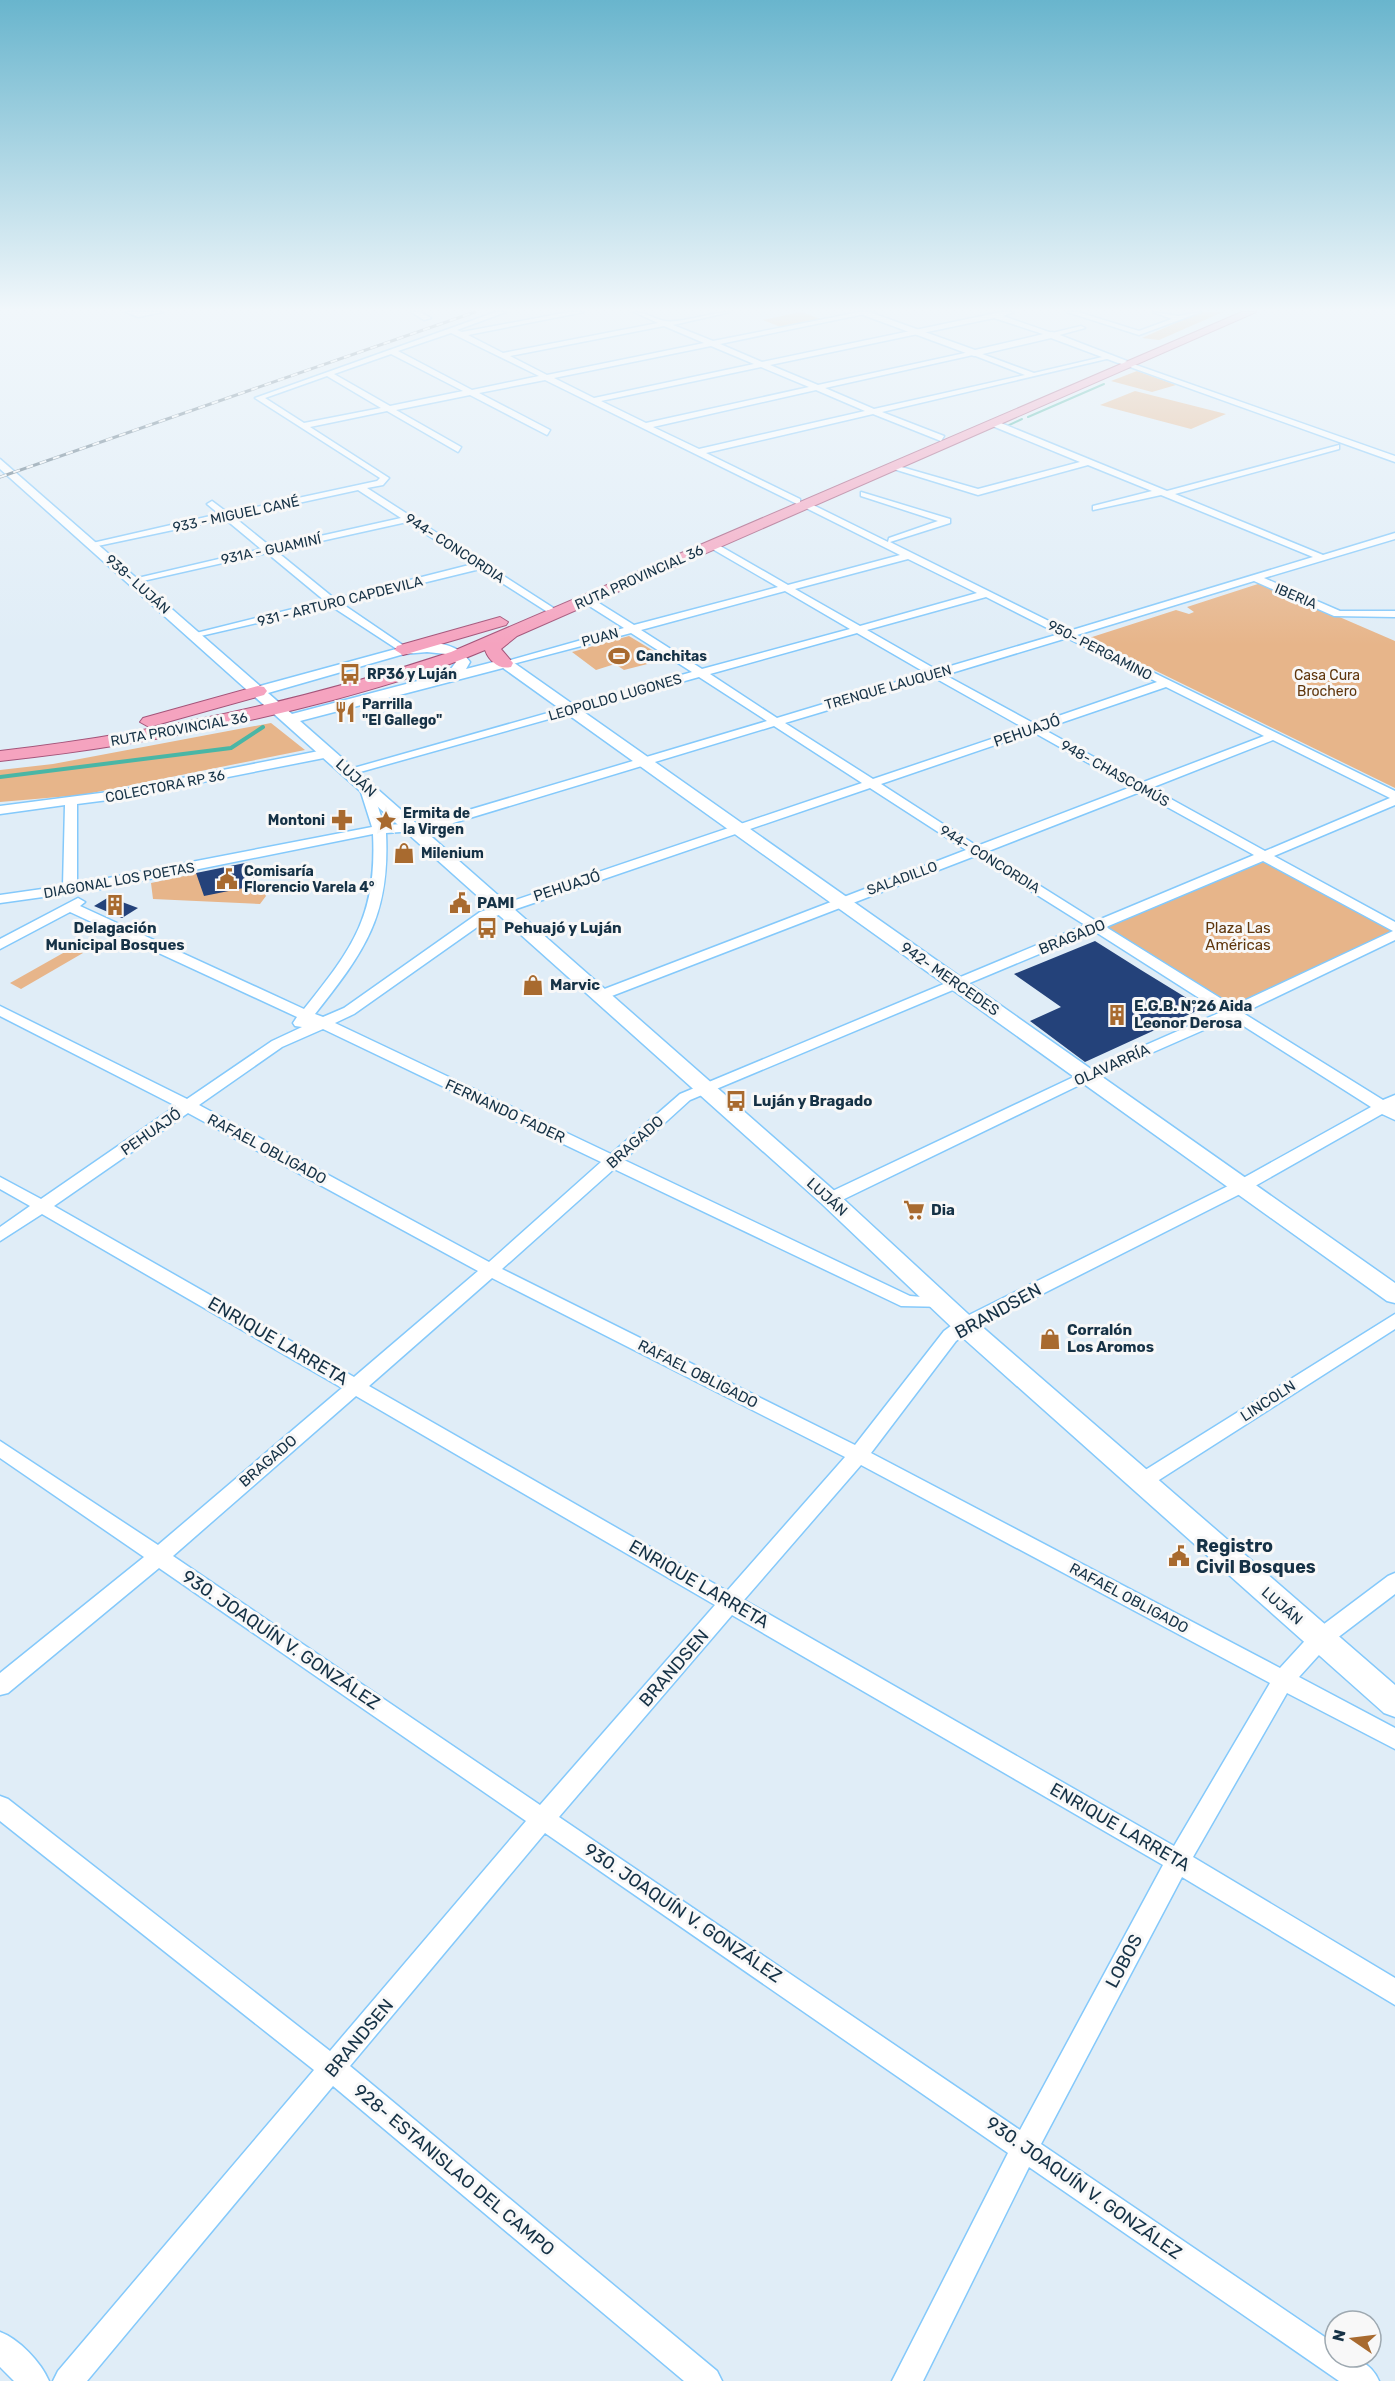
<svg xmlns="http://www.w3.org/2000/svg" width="1395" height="2381" viewBox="0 0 1395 2381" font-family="Rubik,sans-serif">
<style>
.green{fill:#e7b58a}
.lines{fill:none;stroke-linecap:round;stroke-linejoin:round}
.stream-far1{stroke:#4ab6a5;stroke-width:2}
.stream{stroke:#4ab6a5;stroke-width:4}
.building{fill:#24427a}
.street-casing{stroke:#84c9fb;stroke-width:3}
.secondary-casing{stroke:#84c9fb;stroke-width:3}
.primary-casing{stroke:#a35479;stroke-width:2}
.street{fill:#fff;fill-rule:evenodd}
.secondary{fill:#fff;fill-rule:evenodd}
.primary{fill:#f5a3bf;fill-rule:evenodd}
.rail-casing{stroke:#597080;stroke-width:3}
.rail{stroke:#f8f8f8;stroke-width:2;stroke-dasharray:7;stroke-linecap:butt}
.labels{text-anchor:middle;stroke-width:6;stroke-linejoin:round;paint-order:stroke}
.far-street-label{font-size:14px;fill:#163246;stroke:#f8f8f8}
.far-poi-label{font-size:14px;font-weight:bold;fill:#163246;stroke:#f8f8f8;text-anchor:start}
.far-park-label{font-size:14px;fill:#5f360c;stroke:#f8f8f8}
.street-label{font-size:15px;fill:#163246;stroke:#f8f8f8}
.poi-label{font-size:15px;font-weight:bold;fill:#163246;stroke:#f8f8f8;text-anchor:start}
.park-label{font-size:15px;fill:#5f360c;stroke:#f8f8f8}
.near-street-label{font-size:18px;fill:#163246;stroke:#f8f8f8}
.near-poi-label{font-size:18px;font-weight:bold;fill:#163246;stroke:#f8f8f8;text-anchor:start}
</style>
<rect width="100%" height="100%" fill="#e0edf7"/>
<!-- green -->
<path class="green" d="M801 312 823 320 783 328 763 320Z
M1200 312H1223L1159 340 1142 338Z
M1137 371 1176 385 1152 392 1111 381Z
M1135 391 1226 414 1191 429 1100 405Z
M1261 583 1395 641V788L1089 638 1176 610 1189 614 1194 612 1187 607Z
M629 636 667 659 624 670 615 664 596 670 572 652Z
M271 723 305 750 82 795 0 802V770L53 764Z
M1262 855 1395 928V935L1233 1012 1097 927Z
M198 873 259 885 266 896 260 904 153 899 151 883Z
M72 948 83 953 21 989 10 983Z"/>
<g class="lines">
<!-- stream-far1 -->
<path class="stream-far1" d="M1028 417 1104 384
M1005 427 1022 419"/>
<!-- stream -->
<path class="stream" d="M0 777 231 748 263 727"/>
</g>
<!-- building -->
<path class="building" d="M250 862 259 885 204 896 196 873Z
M109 897 138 908 122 918 94 906Z
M1095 941 1141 970 1203 1008 1085 1062 1030 1021 1061 1007 1014 974Z"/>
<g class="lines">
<defs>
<path id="street" d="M126 312H163L138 317Z
M411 312H420L431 318 424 320Z
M496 312H506L457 330 462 332 569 312H584L468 335 503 353 658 323 634 312C646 312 653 319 665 321 679 324 712 312 730 312L673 325 713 341 860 312H874L720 344 762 362 1001 312H1014L1003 316 1052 333 1081 326 1085 328 1052 337 994 318 770 365 818 385 974 351 1034 373 1111 355 1115 357 882 412 944 436 941 441 873 414 706 453 800 499V503L797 504 545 380 479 393 550 430 547 435 470 395 396 410 461 447 458 452 387 411 310 427 389 478 383 485 367 488 555 609 546 611 480 569 341 603 407 648 408 650 403 653 331 606 192 638V634L325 601 267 553 134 583 129 580 261 549 225 519 93 547 88 544 219 514 207 504 212 501 228 513 377 481 380 478 255 398ZM664 326 704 343 547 375 510 356ZM451 333 539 376 472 390 398 351ZM711 346 754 364 594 398 554 378ZM391 354 463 391 390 406 334 374ZM973 355 1025 375 874 409 825 388ZM761 367 809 387 646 423 601 401ZM327 376 381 408 304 423 265 398ZM816 390 865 411 699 449 653 427ZM358 490 401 518 271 547 234 517ZM407 522 473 564 335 599 276 551Z
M1067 312H1078L1139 331 1172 319 1153 312 1178 316 1201 312 1139 335Z
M1119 359 1395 456V462L1119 363Z
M990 421H996L1167 491 1339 445V449L1175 494 1323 555 1395 533V539L1264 578 1340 611H1395V617L1334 616 1254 581 1077 635 1395 791V805L1274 856 1395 922V940L1243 1013 1383 1100 1395 1095V1120L1382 1114 1248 1190 971 1330 956 1341 871 1453 1280 1668 1312 1633 1388 1576 1395 1573V1594L1328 1645 1299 1677 1395 1728V1749L1287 1693 1193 1857 1395 1978V2005L1182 1877 1041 2144 1335 2344V2357C1355 2357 1371 2362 1379 2381H1339L1029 2167 923 2381H892L1008 2153 545 1833 350 2066 717 2371 722 2381H684L333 2086 87 2381H53L58 2371 314 2070 0 1821V1796L8 1799 330 2051 526 1821 159 1568 8 1693 0 1695V1673L144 1557 0 1458V1441L158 1545 342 1388 42 1214 0 1241V1227L30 1206 0 1189V1177L41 1199 176 1106 0 1016V1006L187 1099 272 1041 302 1027 295 1026 293 1023 297 1017 70 912 0 949V939L78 898 85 902 80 906 304 1009C353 948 377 915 373 834L100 889 0 903V895L63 886 65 805 0 814V806L116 791 329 749 335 753 329 757 116 799 77 804V884L372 827 359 786 365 782 371 786 384 825 425 823 767 721 699 677 353 774 343 771 692 672 631 633 505 666 500 663 624 628 583 602V598H591L634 625 778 587 709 547V543H715L788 585 900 555 802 506V502L805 501 888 542 889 538 938 521 861 496V492L950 519V523L890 542 1069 631 1313 557 1161 495 1093 510V506L1152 491 1088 465 978 495 887 467 891 464 978 489 1080 462 990 425ZM908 559 977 593 860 626 795 589ZM785 591 850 629 702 669 641 630ZM986 597 1059 634 937 670 867 630ZM857 633 926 673 777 718 710 674ZM1067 638 1157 682 1035 724 945 675ZM935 678 1024 728 873 779 785 723ZM1166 687 1264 736 1141 783 1043 729ZM774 726 862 783 480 912 344 1008 323 1017 315 1014C365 951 390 916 386 833L430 830ZM1033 732 1131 787 977 846 881 784ZM1273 740 1390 798 1265 851 1151 788ZM870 788 966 850 594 993 592 996 594 999H604L975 856 1085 925 680 1094 611 1154 335 1023 354 1014 490 918ZM1140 792 1254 855 1096 921 986 852ZM1263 861 1393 931 1233 1006 1106 927ZM1094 931 1221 1012 1082 1073 824 1195 822 1199 824 1203H836L1092 1079 1231 1018 1371 1107 1236 1182 959 1320 944 1331 855 1445 502 1269 614 1169 901 1306 948 1307 951 1303 948 1299 910 1296 624 1160 690 1100ZM323 1029 601 1162 489 1262 199 1105 282 1047ZM188 1113 478 1271 354 1377 54 1206ZM492 1278 845 1457 727 1591 369 1386ZM356 1396 715 1605 540 1805 173 1556ZM861 1465 1270 1683 1174 1846 744 1600ZM732 1615 1163 1865 1020 2130 559 1817Z
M1395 1314V1329L1148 1487 1141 1490 1134 1487 1131 1482 1134 1477Z
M0 2332C19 2339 41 2362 49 2381H14L0 2367Z"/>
<path id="secondary" d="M855 312H869L975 350 1052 332 1127 361 1118 363 1051 338 974 356Z
M0 459 260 686 418 643C439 642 458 644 470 662L466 669 505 659 510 660 1395 1283V1303L1387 1301 503 668 300 721 838 1194 980 1325 1395 1685V1717L1384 1713 962 1337 822 1204 0 469ZM427 652 446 654 456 662 448 673 292 714 268 693 404 654Z"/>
<path id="primary" d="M1242 312H1256L517 636 501 649 513 663 511 667C499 670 489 661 485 650 436 671 384 686 333 700 223 729 113 749 0 761V751C155 733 303 701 451 652Z
M500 617 508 622 506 625 403 655 395 650 397 646Z
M258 686 264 687 267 691 264 695 149 727 140 722 143 718Z"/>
</defs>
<!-- street casing -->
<use href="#street" class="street-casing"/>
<!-- secondary casing -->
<use href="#secondary" class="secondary-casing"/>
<!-- primary casing -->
<use href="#primary" class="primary-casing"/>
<!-- street -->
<use href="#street" class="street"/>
<!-- secondary -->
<use href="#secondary" class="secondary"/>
<!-- primary -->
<use href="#primary" class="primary"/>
<defs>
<path id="rail" d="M0 477 475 312"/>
</defs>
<!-- rail casing -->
<use href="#rail" class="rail-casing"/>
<!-- rail -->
<use href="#rail" class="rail"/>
</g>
<!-- sky -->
<linearGradient id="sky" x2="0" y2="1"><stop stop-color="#69b5cd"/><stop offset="0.48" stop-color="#f1f7fb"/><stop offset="1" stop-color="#f1f7fb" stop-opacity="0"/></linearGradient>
<rect width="1395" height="645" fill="url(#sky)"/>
<!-- icons -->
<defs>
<symbol id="stadium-bare" viewBox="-9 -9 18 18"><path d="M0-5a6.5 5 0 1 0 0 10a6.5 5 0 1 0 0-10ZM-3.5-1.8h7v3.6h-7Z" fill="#a86a2f" stroke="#f8f8f8" stroke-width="2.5" paint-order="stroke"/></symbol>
<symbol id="bus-bare" viewBox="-9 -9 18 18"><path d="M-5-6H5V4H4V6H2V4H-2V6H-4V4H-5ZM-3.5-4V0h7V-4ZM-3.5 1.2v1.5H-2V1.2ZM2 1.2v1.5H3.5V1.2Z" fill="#a86a2f" stroke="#f8f8f8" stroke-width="2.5" paint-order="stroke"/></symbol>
<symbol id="restaurant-bare" viewBox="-9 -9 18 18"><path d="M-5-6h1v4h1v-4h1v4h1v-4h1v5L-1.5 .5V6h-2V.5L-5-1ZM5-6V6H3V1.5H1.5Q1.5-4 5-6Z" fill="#a86a2f" stroke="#f8f8f8" stroke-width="2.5" paint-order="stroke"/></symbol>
<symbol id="pharmacy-bare" viewBox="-9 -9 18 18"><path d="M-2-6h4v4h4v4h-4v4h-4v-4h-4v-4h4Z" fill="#a86a2f" stroke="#f8f8f8" stroke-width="2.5" paint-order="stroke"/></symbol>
<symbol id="sight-bare" viewBox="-9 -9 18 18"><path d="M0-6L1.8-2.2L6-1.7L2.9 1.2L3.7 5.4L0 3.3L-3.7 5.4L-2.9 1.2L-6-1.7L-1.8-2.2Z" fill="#a86a2f" stroke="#f8f8f8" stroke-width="2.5" paint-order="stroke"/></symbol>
<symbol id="shop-bare" viewBox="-9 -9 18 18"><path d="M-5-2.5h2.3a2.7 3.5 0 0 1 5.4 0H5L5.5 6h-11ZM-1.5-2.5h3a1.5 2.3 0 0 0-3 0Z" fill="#a86a2f" stroke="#f8f8f8" stroke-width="2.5" paint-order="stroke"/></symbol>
<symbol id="civic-bare" viewBox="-9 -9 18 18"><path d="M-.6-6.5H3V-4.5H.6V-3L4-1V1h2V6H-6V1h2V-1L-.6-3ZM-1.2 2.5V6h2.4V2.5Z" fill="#a86a2f" stroke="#f8f8f8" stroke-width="2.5" paint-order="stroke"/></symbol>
<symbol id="building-bare" viewBox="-9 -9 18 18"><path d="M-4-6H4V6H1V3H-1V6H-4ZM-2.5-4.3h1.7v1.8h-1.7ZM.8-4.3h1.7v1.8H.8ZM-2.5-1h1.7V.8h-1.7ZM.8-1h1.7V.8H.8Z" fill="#a86a2f" stroke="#f8f8f8" stroke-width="2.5" paint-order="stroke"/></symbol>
<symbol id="supermarket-bare" viewBox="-9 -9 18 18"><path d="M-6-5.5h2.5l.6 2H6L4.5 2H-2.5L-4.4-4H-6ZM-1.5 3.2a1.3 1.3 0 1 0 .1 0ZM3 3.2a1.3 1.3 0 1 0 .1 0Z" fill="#a86a2f" stroke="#f8f8f8" stroke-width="2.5" paint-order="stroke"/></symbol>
</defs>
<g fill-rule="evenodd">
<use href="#stadium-bare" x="604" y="641" width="30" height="30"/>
<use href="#bus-bare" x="335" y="659" width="30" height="30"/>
<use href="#restaurant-bare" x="330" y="697" width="30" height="30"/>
<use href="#pharmacy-bare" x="327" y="805" width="30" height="30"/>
<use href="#sight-bare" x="371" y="806" width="30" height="30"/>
<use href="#shop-bare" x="389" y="838" width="30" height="30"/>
<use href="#civic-bare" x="212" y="864" width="30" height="30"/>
<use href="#civic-bare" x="445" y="888" width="30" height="30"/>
<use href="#building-bare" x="100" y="890" width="30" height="30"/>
<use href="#bus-bare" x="472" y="913" width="30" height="30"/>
<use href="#shop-bare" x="518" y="970" width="30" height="30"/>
<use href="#building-bare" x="1102" y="1000" width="30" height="30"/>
<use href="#bus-bare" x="721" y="1086" width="30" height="30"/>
<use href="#supermarket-bare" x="899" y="1195" width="30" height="30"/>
<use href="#shop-bare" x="1035" y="1324" width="30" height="30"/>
<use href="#civic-bare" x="1164" y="1541" width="30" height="30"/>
</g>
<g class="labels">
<!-- far-street labels -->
<g class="far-street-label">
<text transform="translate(236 514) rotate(-12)" y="5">933 - MIGUEL CANÉ</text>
<text transform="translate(455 548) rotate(33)" y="5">944- CONCORDIA</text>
<text transform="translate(271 549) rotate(-12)" y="5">931A - GUAMINÍ</text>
<text transform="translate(639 577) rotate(-24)" y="5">RUTA PROVINCIAL 36</text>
<text transform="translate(138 584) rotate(42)" y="5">938- LUJÁN</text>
<text transform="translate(1296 596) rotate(23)" y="5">IBERIA</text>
<text transform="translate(340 601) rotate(-14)" y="5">931 - ARTURO CAPDEVILA</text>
<text transform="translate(600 637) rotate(-15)" y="5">PUAN</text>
<text transform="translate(1100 650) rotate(27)" y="5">950- PERGAMINO</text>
<text transform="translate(888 687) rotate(-16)" y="5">TRENQUE LAUQUEN</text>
<text transform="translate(615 697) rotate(-16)" y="5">LEOPOLDO LUGONES</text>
<text transform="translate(179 729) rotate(-10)" y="5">RUTA PROVINCIAL 36</text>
<text transform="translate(1115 773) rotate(29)" y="5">948- CHASCOMÚS</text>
<text transform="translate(165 786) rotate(-11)" y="5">COLECTORA RP 36</text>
<text transform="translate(990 859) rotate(32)" y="5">944- CONCORDIA</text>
<text transform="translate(902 878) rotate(-20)" y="5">SALADILLO</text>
<text transform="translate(119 880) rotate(-10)" y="5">DIAGONAL LOS POETAS</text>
</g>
<!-- far-poi labels -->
<g class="far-poi-label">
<text x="636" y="661">Canchitas</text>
<text x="367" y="679">RP36 y Luján</text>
<text x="362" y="709">Parrilla<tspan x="362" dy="16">"El Gallego"</tspan></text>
<text x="403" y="818">Ermita de<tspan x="403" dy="16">la Virgen</tspan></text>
<text x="325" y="825" text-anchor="end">Montoni</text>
<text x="421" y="858">Milenium</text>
<text x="244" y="876">Comisaría<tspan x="244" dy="16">Florencio Varela 4°</tspan></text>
</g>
<!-- far-park labels -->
<g class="far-park-label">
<text x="1327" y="680">Casa Cura<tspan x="1327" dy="16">Brochero</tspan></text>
</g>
<!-- street labels -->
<g class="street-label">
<text transform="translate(1027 731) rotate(-19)" y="5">PEHUAJÓ</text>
<text transform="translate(356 778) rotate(42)" y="5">LUJÁN</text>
<text transform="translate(567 886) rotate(-18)" y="5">PEHUAJÓ</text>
<text transform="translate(1072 937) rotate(-22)" y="5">BRAGADO</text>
<text transform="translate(950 979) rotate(35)" y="5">942- MERCEDES</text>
<text transform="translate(1112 1065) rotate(-24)" y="5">OLAVARRÍA</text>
<text transform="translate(505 1111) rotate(25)" y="5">FERNANDO FADER</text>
<text transform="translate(151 1132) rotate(-35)" y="5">PEHUAJÓ</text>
<text transform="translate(635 1142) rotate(-42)" y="5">BRAGADO</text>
<text transform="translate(267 1149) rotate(28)" y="5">RAFAEL OBLIGADO</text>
<text transform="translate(827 1197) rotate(42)" y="5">LUJÁN</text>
<text transform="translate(698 1374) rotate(27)" y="5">RAFAEL OBLIGADO</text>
<text transform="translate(1268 1401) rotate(-33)" y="5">LINCOLN</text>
<text transform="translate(268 1461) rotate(-41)" y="5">BRAGADO</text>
<text transform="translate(1129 1598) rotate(28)" y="5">RAFAEL OBLIGADO</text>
<text transform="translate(1282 1606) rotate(41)" y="5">LUJÁN</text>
</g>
<!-- poi labels -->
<g class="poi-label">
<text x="477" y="908">PAMI</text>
<text x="115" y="933" text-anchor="middle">Delagación<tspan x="115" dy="17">Municipal Bosques</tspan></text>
<text x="504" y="933">Pehuajó y Luján</text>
<text x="550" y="990">Marvic</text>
<text x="1134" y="1011">E.G.B. Nº26 Aida<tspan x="1134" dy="17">Leonor Derosa</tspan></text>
<text x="753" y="1106">Luján y Bragado</text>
<text x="931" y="1215">Dia</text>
<text x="1067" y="1335">Corralón<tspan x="1067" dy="17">Los Aromos</tspan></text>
</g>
<!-- park labels -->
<g class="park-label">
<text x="1238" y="933">Plaza Las<tspan x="1238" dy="17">Américas</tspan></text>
</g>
<!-- near-street labels -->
<g class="near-street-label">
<text transform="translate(998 1311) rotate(-29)" y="6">BRANDSEN</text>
<text transform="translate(278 1341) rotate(30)" y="6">ENRIQUE LARRETA</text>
<text transform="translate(699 1584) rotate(30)" y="6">ENRIQUE LARRETA</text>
<text transform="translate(281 1640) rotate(34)" y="6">930. JOAQUÍN V. GONZÁLEZ</text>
<text transform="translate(674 1668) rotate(-49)" y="6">BRANDSEN</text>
<text transform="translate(1120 1827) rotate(30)" y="6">ENRIQUE LARRETA</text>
<text transform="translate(683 1913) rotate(34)" y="6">930. JOAQUÍN V. GONZÁLEZ</text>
<text transform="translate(1124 1961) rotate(-62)" y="6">LOBOS</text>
<text transform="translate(359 2038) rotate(-50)" y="6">BRANDSEN</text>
<text transform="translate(454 2170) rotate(40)" y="6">928- ESTANISLAO DEL CAMPO</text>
<text transform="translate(1084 2188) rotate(35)" y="6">930. JOAQUÍN V. GONZÁLEZ</text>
</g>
<!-- near-poi labels -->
<g class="near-poi-label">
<text x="1196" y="1552">Registro<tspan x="1196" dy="21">Civil Bosques</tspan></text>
</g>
</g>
<!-- north arrow -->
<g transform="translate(1353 2339) rotate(284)"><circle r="28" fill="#f8f8f8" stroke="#9ea9b1" stroke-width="1.5"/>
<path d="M0-4.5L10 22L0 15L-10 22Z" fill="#a86a2f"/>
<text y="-9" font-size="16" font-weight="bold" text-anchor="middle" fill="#163246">N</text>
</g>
</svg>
